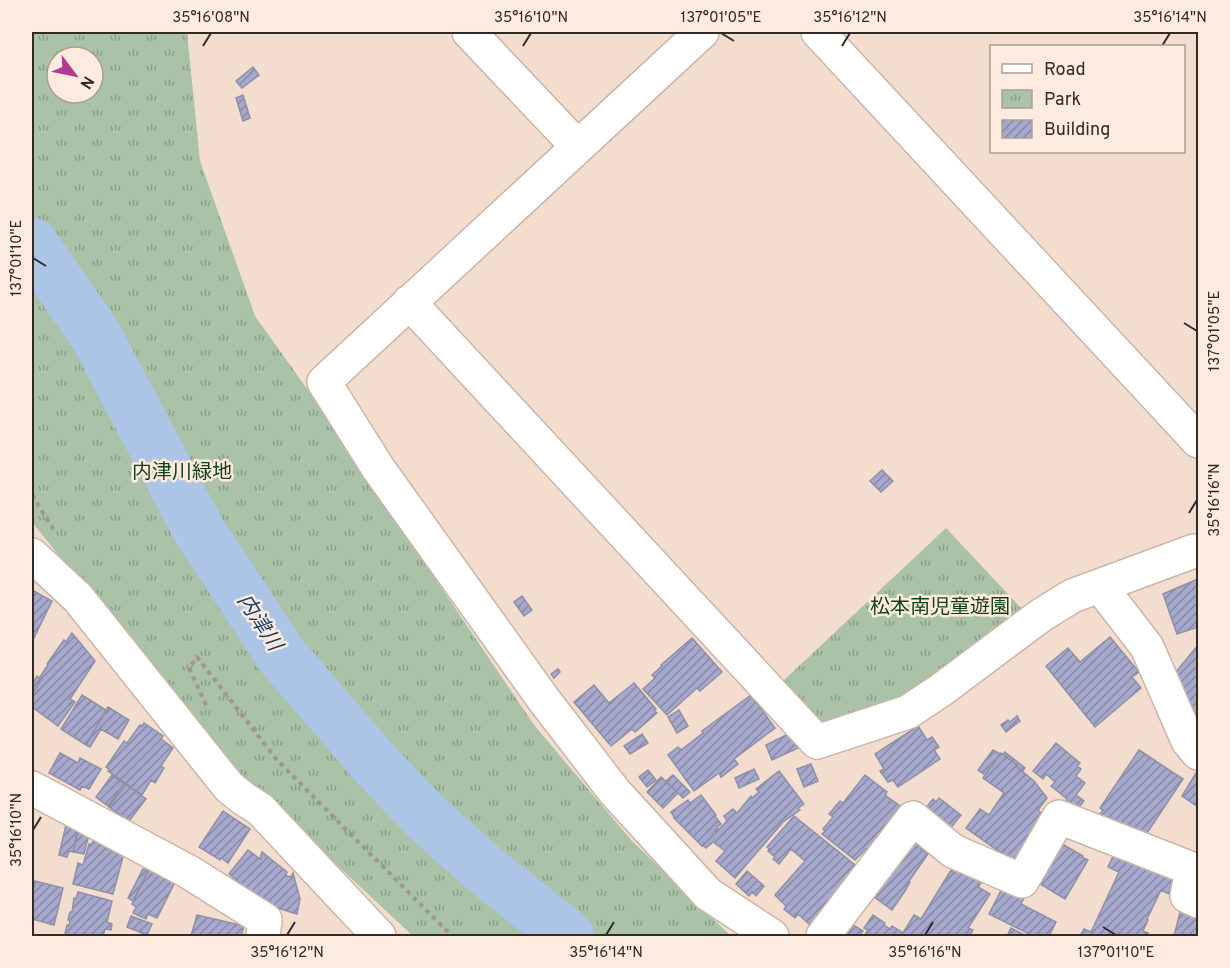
<svg xmlns="http://www.w3.org/2000/svg" width="1230" height="968" viewBox="0 0 1230 968" font-family="Overpass,'Noto Sans JP',sans-serif">
<style>
.park{fill:url(#park-tufts);fill-rule:evenodd}
.lines{fill:none;stroke-linecap:round;stroke-linejoin:round}
.river{stroke:#acc5e6;stroke-width:52}
.building{fill:url(#building-hatch);stroke:#8f90a5;stroke-width:1.5}
.minor-casing{stroke:#cbb6a7;stroke-width:36}
.path{stroke:#a59589;stroke-width:4;stroke-dasharray:4.5 4.5;stroke-linecap:butt}
.minor{stroke:#fff;stroke-width:33}
.ticks{fill:none;stroke:#322a24;stroke-width:2}
.labels{text-anchor:middle;stroke-width:5;stroke-linejoin:round;paint-order:stroke}
.park-label{font-size:20px;fill:#123e14;stroke:#fdebdf}
.water-label{font-size:21px;font-style:italic;fill:#193c66;stroke:#fdebdf}
.neatline{fill:none;stroke:#322a24;stroke-width:2}
.ticks-label{font-size:15px;text-anchor:middle;fill:#322a24}
</style>
<defs>
<pattern id="park-tufts" width="24" height="20" patternUnits="userSpaceOnUse" patternTransform="scale(1.5)"><rect width="24" height="20" fill="#a9c2a8"/><path d="M3 7l-1-3M5 7V3M7 7l1-3M15 17l-1-3M17 17v-4M19 17l1-3" fill="none" stroke="#8a9e89"/></pattern>
<pattern id="building-hatch" width="6" height="6" patternUnits="userSpaceOnUse" patternTransform="scale(1.5)"><rect width="6" height="6" fill="#a6a8cd"/><path d="M-1 1l2-2M0 6l6-6M5 7l2-2" fill="none" stroke="#8889a6"/></pattern>
</defs>
<rect width="100%" height="100%" fill="#f3ddce"/>
<!-- park -->
<path class="park" d="M32 32H187L200 161 255 316 310 393 534 725 632 841 731 936H413L251 785 232 782 84 587 32 522ZM57 57H93V93H57Z
M946 528 1021 608 998 631 892 702 825 722 818 720 782 682Z"/>
<g class="lines">
<!-- river -->
<path class="river" d="M32 244 95 334 197 527 281 655 378 767 429 820 483 868 568 936"/>
</g>
<!-- building -->
<path class="building" d="M253 67 259 75 242 88 236 81Z
M243 95 250 118 243 121 236 98Z
M882 470 893 481 881 492 870 481Z
M1198 579V627L1177 634 1163 594Z
M32 590 52 601 32 642Z
M522 596 532 610 524 616 514 602Z
M72 633 95 661 70 699 75 702 58 726 32 707V694L42 679 40 677 48 665 47 664 64 640 66 642Z
M1110 637 1139 672 1132 677 1141 688 1095 727 1046 666 1068 648 1080 662Z
M692 638 722 672 700 691 697 688 667 715 643 689 655 678 652 675 662 666 661 665Z
M1198 645V715L1196 714 1189 717 1170 679Z
M558 669 560 672 554 678 551 674Z
M37 676 41 680 32 694V685Z
M634 683 656 709 654 710 657 713 635 732 632 729 611 746 574 702 594 685 609 703Z
M82 695 106 710 86 745 61 729Z
M751 695 775 728 734 759 738 764 721 777 719 773 694 791 668 755 678 747 681 750 703 733 702 731Z
M108 707 129 720 118 739 101 729 90 747 86 745Z
M679 710 688 726 677 733 668 717Z
M1017 716 1020 721 1006 732 1001 725 1008 720 1010 722Z
M144 723 163 736 161 739 173 748 161 766 164 768 155 783 151 780 142 795 108 771 109 769 106 767 124 741 127 743 140 725 142 726Z
M918 726 927 740 932 737 939 747 934 750 940 759 898 787 893 780 888 782 880 771 884 769 875 754Z
M790 733 798 748 772 760 766 745Z
M642 734 648 743 630 754 624 746Z
M1056 743 1080 763 1077 766 1081 769 1076 776 1085 783 1076 795 1084 801 1075 812 1064 803 1067 799 1051 786 1055 782 1046 774 1043 779 1033 771Z
M993 750 1000 754 985 775 978 770Z
M1139 750 1183 779 1141 842 1097 818 1103 810 1100 808Z
M1005 752 1025 768 1022 772 1016 766 1017 765 1003 754Z
M60 753 78 763 80 758 101 769 89 789 82 786 80 790 49 773Z
M1001 753 1017 765 1016 766 1034 781 1047 798 1038 810 1045 816 1015 863 966 828 980 809 989 815 1004 793 983 778Z
M811 764 818 781 804 787 797 769Z
M754 769 759 779 739 788 735 778Z
M648 770 656 780 647 787 639 777Z
M779 771 804 804 798 808 800 810 783 822 735 878 716 861 725 851 713 842 706 848 703 845 702 846 674 818H675L671 812 688 800 690 803 701 795 716 815 715 816 721 824 717 827 718 829 712 833 713 835 727 821 724 816 733 809 737 813 751 796 752 798 759 792 756 789Z
M1196 773 1198 774V807L1182 796Z
M112 775 124 784 108 806 96 797Z
M673 775 690 792 683 798 666 781Z
M865 775 887 792 885 795 900 806 881 831 888 837 874 855 866 849 855 860 822 834 825 831 823 829 833 817 829 814 840 801 843 803Z
M661 777 678 793 663 808 647 792Z
M126 784 146 799 129 821 109 807Z
M939 798 961 815 944 836 919 816 933 799 936 802Z
M223 811 250 829 228 863 221 858 220 860 199 847Z
M794 816 864 872 817 924 814 921 810 925 798 914 795 918 784 909 786 906 775 895 805 861 791 849 779 864 773 859 775 857 768 851 769 849 767 847Z
M66 825 78 828 73 852 69 851 67 857 59 855Z
M78 832 89 834 84 854 73 852Z
M907 833 924 845 921 849 928 854 909 881 910 882 905 891 892 910 866 891Z
M1055 840 1083 856 1082 857 1088 860 1065 899 1032 879Z
M93 841 106 845V848L124 853 113 894 73 884 78 863 83 865 89 844H92Z
M1118 846 1184 871 1173 896 1161 890 1147 919 1148 920 1143 931 1148 933 1146 936H1080L1084 929 1091 932 1119 872 1108 867Z
M248 850 260 859 262 852 287 872 286 876 291 877 293 873 300 899 297 914 265 904 229 874Z
M150 867 176 880 157 918 148 914 146 919 133 913 136 907 132 904Z
M957 868 982 881 978 887 990 894 968 928 973 930 969 936H864L868 930 864 928 873 915 885 923 884 925 890 929 892 926 903 933 914 915 921 919 951 870 955 873Z
M143 869 148 871 133 901 128 898Z
M747 871 764 886 756 896 752 892 749 896 736 884Z
M1007 879 1028 890 1021 904 1056 922 1049 936H1033L989 914Z
M35 881 63 888 54 925 32 919V891H33Z
M78 892 112 901 107 922 112 924 111 930 105 929 103 936H67V933H65L67 925 69 926 70 920H68L70 912H72L74 898 76 899Z
M1182 905 1198 909V936H1174Z
M197 915 244 926 241 936H191Z
M131 916 152 924 147 935 127 927Z
M848 922 863 931 859 936H838Z
M1011 928 1026 936H1007Z"/>
<g class="lines">
<defs>
<path id="minor" d="M469 32 577 146
M702 32 324 382 378 468 544 700 614 791 708 894 772 936
M818 32 1198 441
M409 302 817 742 908 712 941 690 1040 616 1072 596 1194 551H1198
M32 555 78 598 229 787 244 799 260 809 379 936
M1100 586 1147 647 1188 741 1198 753
M32 788 189 872 265 920 263 936
M823 936 913 818 953 851 1022 881 1059 817 1192 869 1187 896 1198 901"/>
</defs>
<!-- minor casing -->
<use href="#minor" class="minor-casing"/>
<!-- path -->
<path class="path" d="M32 495 55 532
M206 705 189 668 197 657 277 760 452 936"/>
<!-- minor -->
<use href="#minor" class="minor"/>
</g>
<!-- ticks -->
<path class="ticks" d="M721 33 734 41M203 46 211 33M523 46 531 33M842 46 850 33M1162 46 1170 33M33 258 46 266M1184 323 1197 331M1189 513 1197 500M33 830 41 817M1103 927 1116 935M287 935 295 922M606 935 614 922M925 935 933 922"/>
<g class="labels">
<!-- park labels -->
<g class="park-label">
<text x="182" y="478">内津川緑地</text>
<text x="940" y="613">松本南児童遊園</text>
</g>
<!-- water labels -->
<g class="water-label">
<text transform="translate(260 622) rotate(57)" y="7">内津川</text>
</g>
</g>
<!-- border -->
<rect width="1230" height="968" fill="none" stroke="#fdebdf" stroke-width="66"/>
<!-- legend -->
<rect x="990" y="45" width="195" height="108" fill="#fdebdf" stroke="#ac9e94" stroke-width="1.5"/>
<rect x="1002" y="64" width="30" height="9" fill="#ffffff" stroke="#ac9e94" stroke-width="1.5"/>
<text x="1044" y="75" font-size="18" fill="#322a24">Road</text>
<rect x="1002" y="90" width="30" height="18" fill="url(#park-tufts)" stroke="#ac9e94" stroke-width="1.5"/>
<text x="1044" y="105" font-size="18" fill="#322a24">Park</text>
<rect x="1002" y="120" width="30" height="18" fill="url(#building-hatch)" stroke="#ac9e94" stroke-width="1.5"/>
<text x="1044" y="135" font-size="18" fill="#322a24">Building</text>
<!-- north arrow -->
<g transform="translate(75 75) rotate(122)"><circle r="28" fill="#fdebdf" stroke="#ac9e94" stroke-width="1.5"/>
<path d="M0-4.5L10 22L0 15L-10 22Z" fill="#b23b91"/>
<text y="-9" font-size="16" font-weight="bold" text-anchor="middle" fill="#322a24">N</text>
</g>
<rect x="33" y="33" width="1164" height="902" class="neatline"/>
<g class="ticks-label">
<text x="211" y="22">35°16'08"N</text>
<text x="531" y="22">35°16'10"N</text>
<text x="721" y="22">137°01'05"E</text>
<text x="850" y="22">35°16'12"N</text>
<text x="1170" y="22">35°16'14"N</text>
<text transform="translate(16 258) rotate(-90)" y="5">137°01'10"E</text>
<text transform="translate(1214 331) rotate(-90)" y="5">137°01'05"E</text>
<text transform="translate(1214 500) rotate(-90)" y="5">35°16'16"N</text>
<text transform="translate(16 830) rotate(-90)" y="5">35°16'10"N</text>
<text x="287" y="957">35°16'12"N</text>
<text x="606" y="957">35°16'14"N</text>
<text x="925" y="957">35°16'16"N</text>
<text x="1116" y="957">137°01'10"E</text>
</g>
</svg>
